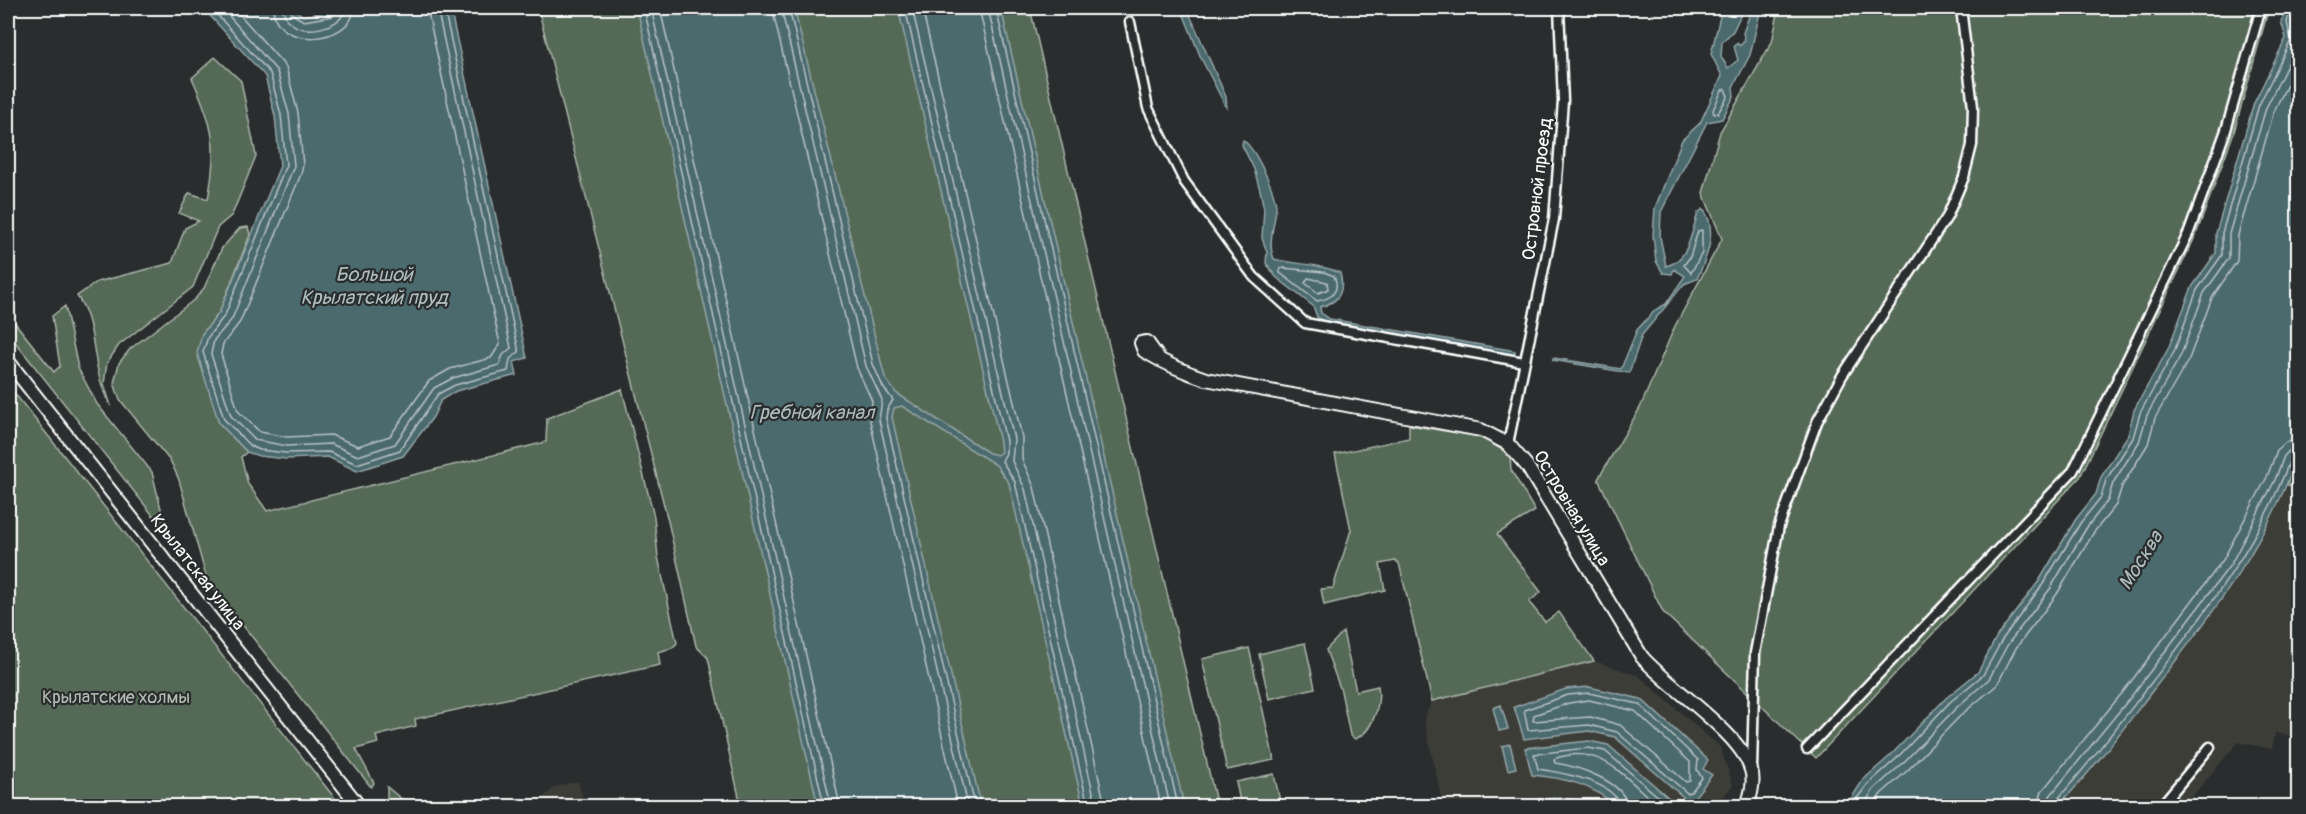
<svg xmlns="http://www.w3.org/2000/svg" width="2306" height="814" viewBox="0 0 2306 814" font-family="Pangolin,sans-serif">
<style>
.built{fill:#3d3c38}
.green{fill:#546a56;stroke:#aab4aa;stroke-width:1.5}
.water{fill:#4c6a6e;stroke:#94a6a8;stroke-width:1.5}
.lines{fill:none;stroke-linecap:round;stroke-linejoin:round}
.shore{stroke:#b7c3c5;stroke-width:1.5}
.street-casing{stroke:#fff;stroke-width:13}
.secondary-casing{stroke:#fff;stroke-width:16}
.street{stroke:#2a2d2e;stroke-width:8}
.secondary{stroke:#2a2d2e;stroke-width:12}
.labels{text-anchor:middle;stroke-width:4.5;stroke-linejoin:round;paint-order:stroke}
.street-label{font-size:18px;fill:#fff;stroke:#2a2d2e}
.park-label{font-size:18px;fill:#b2bcb3;stroke:#2a2d2e}
.water-label{font-size:20px;font-style:italic;fill:#aebcbe;stroke:#2a2d2e}
</style>
<rect width="100%" height="100%" fill="#2a2d2e"/>
<filter id="ink" filterUnits="userSpaceOnUse"><feTurbulence type="fractalNoise" baseFrequency=".0167" numOctaves="2"/><feDisplacementMap in="SourceGraphic" scale="12" xChannelSelector="R" yChannelSelector="G"/><feConvolveMatrix kernelMatrix="1 2 1 2 8 2 1 2 1" color-interpolation-filters="sRGB"/></filter>
<g filter="url(#ink)">
<!-- built -->
<path class="built" d="M2287 485 2298 487V737L2275 733 2272 749 2238 742 2184 806H2083L2067 798 2194 637 2242 571Z
M1594 661 1639 676 1720 747 1733 785 1716 806H1443L1424 719 1432 701Z
M578 781 585 806H534L555 787Z"/>
<!-- green -->
<path class="green" d="M538 8H1030L1217 806H741L708 658 696 646 668 521Z
M1779 8H2269L2234 132 2196 235 2080 477 1816 758 1663 612 1598 479 1640 408 1675 326 1722 239 1703 193 1720 132 1772 42Z
M215 57 241 81 256 156 232 215 218 227 193 287 119 345 107 363 104 384 111 406C89 369 99 326 77 296L97 282 172 263 185 228 199 221 179 213 189 193 208 199C218 147 214 126 192 78Z
M248 227 250 235 219 313 202 334 219 423 247 452 241 457 248 484 267 511 546 442 547 418 622 389 654 517 658 557 677 643 672 648 658 652 660 665 415 719 416 726 376 736 378 743 356 749 374 783 371 787 207 580 179 480 171 462 120 400 114 383 119 363 130 349 195 299 204 288 222 248 240 228Z
M65 306 78 368 97 404 152 472 167 533 8 333V314L54 372 60 366 52 316Z
M8 385 341 806H8Z
M1409 425 1482 437 1510 455 1511 470 1535 511 1497 534 1541 592 1529 602 1545 622 1559 612 1594 661 1432 701 1399 563 1395 561 1380 564 1385 590 1324 605 1321 589 1333 588 1351 530 1335 454 1409 438Z
M2298 455V487L2287 485Z
M1343 632 1356 691 1378 686C1381 704 1373 732 1355 739L1350 735 1341 691 1326 650Z
M1305 643 1315 688 1269 699 1259 654Z
M1249 648 1274 760 1227 770 1202 659Z
M1274 774 1281 806H1241L1236 782Z
M387 787 410 806H387Z"/>
<!-- water -->
<path class="water" d="M203 8H293L303 16 346 8H450L527 358 514 362 517 375 456 391 441 400 433 417 403 456 357 471 328 457 286 459 259 456 247 452 219 423 197 353 202 334 219 313 280 166 275 116 265 76Z
M637 8H794L885 378 896 393 989 453 997 455 1001 452 1000 442 898 8H1001L1184 806H1083L1009 483 996 465 902 406 894 408 892 417 981 806H818Z
M1181 8H1187L1189 13 1226 97 1227 109 1201 58Z
M1722 8H1744L1733 31 1722 42 1721 57 1728 68 1738 60 1734 46 1737 43 1740 46 1745 40 1743 33 1752 8H1761L1750 55 1733 87 1734 96 1722 119 1707 122 1661 212 1660 237 1666 266C1689 261 1691 233 1698 213L1703 209C1719 230 1706 259 1697 279L1684 284 1642 335 1629 373 1553 360V358L1621 369 1637 330 1655 310 1666 304 1685 276 1674 269 1672 274 1663 273 1656 261 1653 235 1655 208 1682 140 1700 123 1722 76 1711 54Z
M2288 8H2298V455C2266 545 2212 615 2153 690 2123 729 2093 770 2058 806H1839L1851 799 1863 780 1891 755 1946 698 1978 672 1997 636 2039 581 2076 519 2096 494 2101 477 2128 435 2134 410 2168 349 2192 287 2216 253V233L2254 103 2286 38 2281 21Z
M1243 140C1256 149 1276 193 1276 208 1275 224 1267 243 1274 259 1296 265 1319 263 1340 273 1345 292 1339 302 1320 307L1321 313 1330 319 1515 351V357L1328 324 1317 317 1313 306 1276 277 1266 263 1267 252 1262 238 1264 209 1260 190 1254 169 1242 145Z
M1589 687 1641 699 1708 760 1703 769 1712 775 1690 803 1615 737 1589 731 1524 739 1514 707 1566 689Z
M1501 705 1508 729 1499 731 1493 708Z
M1589 741 1608 745 1678 806H1616C1592 784 1564 778 1532 775L1525 748Z
M1510 744 1516 768 1508 770 1502 746Z
M1560 798 1577 800 1584 806H1523L1540 799Z"/>
<g class="lines">
<!-- shore -->
<path class="shore" d="M211 8 270 73 281 115 286 165 225 315 208 337 203 352 224 419 250 446 260 450 286 453 329 452 357 464 400 450 438 394 455 385 508 371 510 359 519 352 444 8
M222 8 277 71 289 114 294 166 232 319 214 340 211 354 231 416 255 440 287 446 331 444 358 456 395 444 434 388 453 378 499 365 503 355 511 348 437 8
M234 8 286 67 298 113 303 165 301 174 240 322 223 344 221 354 238 411 260 432 287 437 331 435 358 446 390 436 429 381 450 369 491 358 500 344 427 8
M273 8C275 51 353 44 354 8
M282 8 287 20C291 23 295 27 300 28 315 32 344 25 345 8
M290 8 292 14 304 21 333 16 337 8
M644 8 824 806
M651 8 831 806
M660 8 840 806
M772 8 857 368 872 401 870 421 958 806
M781 8 866 366 882 400 879 420 968 806
M789 8 873 364 883 387 893 400 887 410 886 418 975 806
M905 8 1006 441V453L1002 461 1015 482 1088 806
M912 8 1014 439 1012 461 1025 489 1096 806
M922 8 1022 437V459L1034 487 1105 806
M979 8 1161 806
M988 8 1170 806
M996 8 1178 806
M1725 89 1728 96 1718 113 1714 114 1713 110 1722 90Z
M1702 230V253L1691 273 1684 265 1690 257 1698 231Z
M1283 268 1324 272 1334 276C1341 291 1331 299 1317 301L1280 273V269Z
M1308 278 1327 282 1328 289 1318 293 1305 283Z
M1589 693 1639 704 1698 760 1697 770 1702 778 1691 792 1687 793 1617 732 1589 725 1528 730 1524 710 1568 695Z
M1589 700 1635 711 1690 762V781L1686 782 1620 725 1590 717 1533 721 1534 715 1569 703Z
M1619 806C1616 781 1558 772 1538 769L1534 754 1588 748 1605 751 1669 806
M1627 806C1625 781 1576 766 1555 763L1554 759C1600 741 1626 779 1658 806
M1851 806 1868 784 1896 759 1950 702 1983 675 2002 640 2043 584 2081 522 2101 497 2106 480 2133 438 2140 413 2174 352 2197 290 2222 255V233L2259 105 2291 40 2287 22 2292 8
M1863 806 1874 789 1901 765 1956 708 1989 679 2008 644 2050 589 2087 527 2108 500 2113 483 2139 442 2147 415 2181 355 2204 293 2229 258V234L2266 108 2298 43
M1873 806 1881 794 1907 771 1962 714 1997 685 2016 648 2057 594 2094 532 2116 505 2122 486 2148 444 2155 418 2189 359 2212 298 2237 261 2238 235 2274 111 2298 63
M2038 806 2042 791 2123 692 2223 560 2267 477 2277 450 2286 442 2298 439
M2047 806 2050 796 2130 698 2231 564 2275 480 2284 456 2290 450 2298 448
M2055 806 2056 801C2089 764 2120 723 2151 683 2206 612 2258 545 2290 460L2298 456"/>
<defs>
<path id="street" d="M1130 22 1148 108 1184 181 1254 277 1305 323 1524 362
M1508 444 1554 219 1563 101 1559 8
M1807 749 2073 471 2189 232 2226 130 2261 8
M1752 768 1755 653 1779 526 1817 422 1842 376 1947 217 1964 177 1972 145 1973 107 1961 8
M2161 806 2210 747"/>
<path id="secondary" d="M1160 360 1147 342 1141 343 1144 351C1164 363 1184 372 1206 379L1481 430 1508 444 1527 466 1642 657C1669 688 1741 733 1751 770 1755 781 1751 795 1747 806
M8 361 359 806"/>
</defs>
<!-- street casing -->
<use href="#street" class="street-casing"/>
<!-- secondary casing -->
<use href="#secondary" class="secondary-casing"/>
<!-- street -->
<use href="#street" class="street"/>
<!-- secondary -->
<use href="#secondary" class="secondary"/>
</g>
</g>
<g class="labels">
<!-- street labels -->
<g class="street-label">
<text transform="translate(1537 189) rotate(-83)" y="6">Островной проезд</text>
<text transform="translate(1572 508) rotate(59)" y="6">Островная улица</text>
<text transform="translate(198 572) rotate(52)" y="6">Крылатская улица</text>
</g>
<!-- park labels -->
<g class="park-label">
<text x="116" y="703">Крылатские холмы</text>
</g>
<!-- water labels -->
<g class="water-label">
<text x="374" y="281">Большой<tspan x="374" dy="23">Крылатский пруд</tspan></text>
<text x="812" y="419">Гребной канал</text>
<text transform="translate(2140 560) rotate(-58)" y="7">Москва</text>
</g>
</g>
<!-- margin -->
<rect width="2306" height="814" fill="none" stroke="#2a2d2e" stroke-width="30"/>
<rect x="15" y="15" width="2276" height="784" fill="none" stroke="#fff" stroke-width="2" filter="url(#ink)"/>
</svg>
